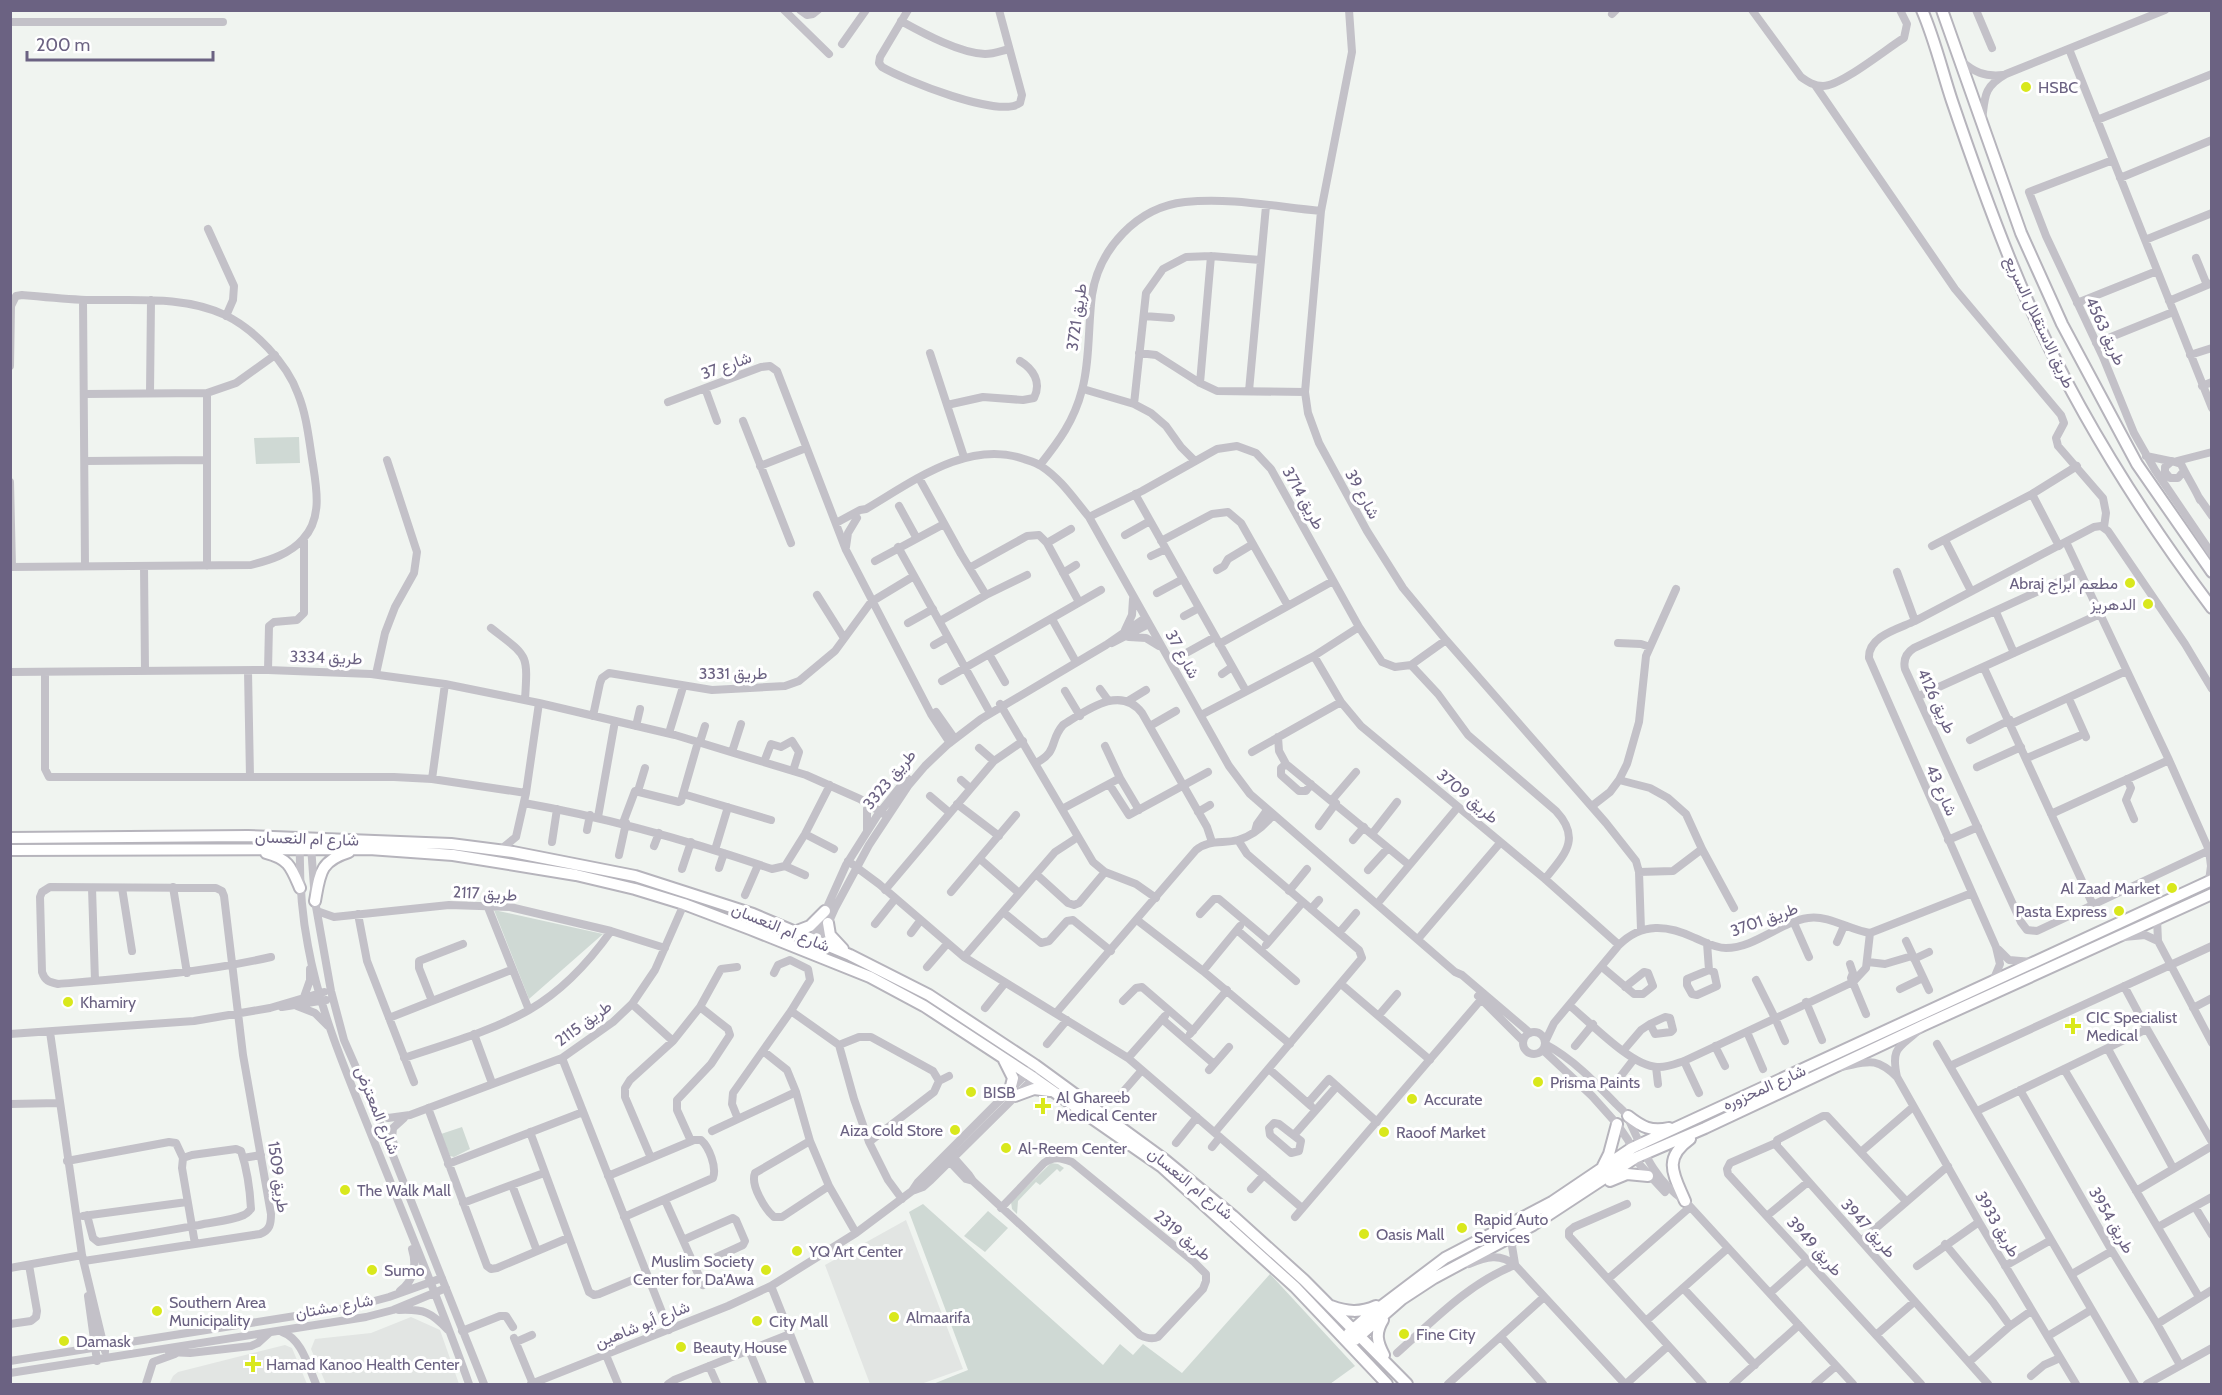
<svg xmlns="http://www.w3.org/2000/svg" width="2222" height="1395" viewBox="0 0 2222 1395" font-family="Cabin,Vazirmatn,sans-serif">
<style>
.built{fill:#e2e5e3}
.green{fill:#cfd9d4}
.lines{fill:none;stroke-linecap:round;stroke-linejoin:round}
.major-casing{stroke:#b6b4bc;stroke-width:14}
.minor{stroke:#c3c1c8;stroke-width:8}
.major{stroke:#fff;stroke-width:10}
.poi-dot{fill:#d9e81c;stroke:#fff;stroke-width:2}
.labels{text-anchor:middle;stroke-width:6;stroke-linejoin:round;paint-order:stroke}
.poi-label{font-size:16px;fill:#6b6282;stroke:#fff;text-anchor:start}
.street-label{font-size:16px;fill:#6b6282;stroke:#fff}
</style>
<rect width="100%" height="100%" fill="#f0f4f0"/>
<!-- built -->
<path class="built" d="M906 1220 963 1369 921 1384H870L825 1265Z
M411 1317 440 1330 459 1384H326L311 1349 315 1339 371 1333Z
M285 1345 292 1348 307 1384H169L173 1376 178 1372Z"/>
<!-- green -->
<path class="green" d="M299 437 300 463 256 464 254 438Z
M494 910 603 934 529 999Z
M462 1127 470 1149 454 1157 450 1156 441 1134Z
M1051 1163 1058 1164 1064 1168 1060 1172 1057 1169 1040 1185 1036 1182 1018 1201 1017 1214 1012 1209 1011 1202Z
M923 1204 1103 1365 1120 1344 1133 1355 1143 1344 1182 1373 1270 1274 1355 1366 1330 1384H933L968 1370 909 1212Z
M988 1211 1008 1228 985 1252 964 1236Z"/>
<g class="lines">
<defs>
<path id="major" d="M1922 10C1935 40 1942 71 1952 101 1971 157 1991 213 2013 267 2063 390 2133 503 2212 608
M1942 10 2021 233 2062 324 2137 464 2212 572
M10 838 248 836 451 844 513 852 635 876 753 914 850 955 929 995 1035 1065 1165 1160 1233 1216 1304 1280 1407 1384
M10 850 369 849 453 855 576 875 635 889 684 904 750 929 870 977 924 1006 1034 1078 1162 1167 1295 1287 1387 1384
M266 853C289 859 291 867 300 888
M315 901C320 873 320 861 349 852
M828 923 830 935 843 949
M797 931 810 926 825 911
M1004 1060 1013 1078 1010 1090
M1015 1096 1034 1089 1050 1091
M1628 1116C1642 1127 1651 1132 1669 1128
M1603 1166 1609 1154 1617 1124
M1610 1181 1627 1174 1648 1176
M1685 1201C1674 1175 1662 1159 1690 1139
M1331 1306C1347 1312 1360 1313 1376 1306
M1383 1320C1375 1333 1377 1342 1384 1355
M1349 1333 1367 1317 1445 1258 1552 1202 1632 1148 2212 880
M1355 1340 1402 1299 1434 1278 1533 1225 1635 1158 1705 1128 1924 1025 2212 894"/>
</defs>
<!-- major casing -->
<use href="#major" class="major-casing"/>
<!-- minor -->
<path class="minor" d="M784 10 829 54
M800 10 807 15 813 14 818 10
M908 10 880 57 879 63 882 67C904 80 1000 119 1020 103L1022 95 999 10
M1349 10 1352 52 1321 211 1305 392 1308 413 1319 443 1367 531 1403 588 1446 640 1606 823 1636 861 1639 872 1641 930
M1752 10 1801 77C1808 82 1814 86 1823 86 1841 86 1886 49 1904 38L1907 24 1900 10
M1976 10 1992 48
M1612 14 1616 10
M901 21C923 33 959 53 985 54 993 54 1001 51 1009 49
M10 22H223
M842 44 866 10
M2069 49 2212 408
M1960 60C1974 72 1984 77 2003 75
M1815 85 1955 289 2061 415 2064 423 2056 438 2058 446 2103 498 2106 513 2104 527
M2097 120 2212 74
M1982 121C1985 97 1983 87 2006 74L2165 10
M2113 160 2029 192 2046 236 2103 357 2134 433 2155 470 2212 554
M2120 178 2212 140
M208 229 234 286 233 300 226 316
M2145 240 2212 213
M2196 258 2207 285
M83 300 85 566
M2169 301 2212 283
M2077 303 2157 271
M1144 316 1171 318
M2096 343 2173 312
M930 353 964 457
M1139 353 1156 355 1200 383 1217 391 1305 392
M2190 355 2212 348
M10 366 11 306 16 296 22 295C44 297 65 299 86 300 132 301 183 295 225 315 254 329 287 363 298 394 307 416 309 441 313 465 317 490 322 519 303 539 290 554 270 560 251 565L10 567
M1200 383 1211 256
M2202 386 2212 382
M705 388 717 421
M1083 389 1134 404 1151 413 1166 426 1181 447 1195 461
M1249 391 1266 206
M150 393 151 300
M207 393V566
M85 394 207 393 236 383 275 355
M668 402 761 367 770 366 777 371 846 550 931 714 950 743
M1134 404 1146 293 1163 269 1186 257 1211 256 1260 260
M947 405 983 397 1023 400 1034 398C1042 382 1033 369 1020 361
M743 421 791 543
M2146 456 2170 461
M85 461 207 460
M2177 461 2212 452
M1040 465C1059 441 1074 421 1082 390 1090 361 1088 326 1092 295 1099 249 1137 207 1185 202 1230 197 1277 207 1321 211
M760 466 806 448
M2183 472 2178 478H2170L2165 472V467L2172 461 2181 464C2186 475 2194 487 2200 500
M919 478 961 554 986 595
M10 482 12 567
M1135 494 1246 691
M2032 494 2059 546
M2198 496 2212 516
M899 506 916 537
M1089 517 1142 491 1217 449 1237 446 1256 453 1271 469 1359 627 1382 662 1395 667 1411 665 1446 640
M836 523 860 510 866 509C912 482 968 439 1024 459 1030 461 1037 463 1041 466 1061 479 1074 499 1089 517L1229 766 1250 794 1455 972 1462 975 1530 1033
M1125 535 1150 521
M1945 540 1971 591
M1161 541 1212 514 1228 512 1241 523 1288 606
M2066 542 2169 760 2209 850 2211 866 2209 881
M1047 543 1071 529
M1932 546 2032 494 2077 466
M846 547 848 533 857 518
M898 547 988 709
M1151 556 1166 549
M875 561 944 524
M144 566 145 671
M971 567 1027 536 1039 535 1047 543 1079 602
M1217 570 1224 566 1228 559 1253 544
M1897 572 1915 621
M2080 572 1914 648C1906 653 1903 660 1905 669L2021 922 2027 930 2037 931 2212 849
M1063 573 1076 565
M1157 593 1183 579
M817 595 844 638
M1996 612 2014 653
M1184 616 1199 608
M1052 619 1076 662
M940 621 986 595 1027 575
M908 623 933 609
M491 628C528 657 528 652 525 700
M1125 630 1132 615 1133 599
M1129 637 1146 638 1159 646
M1112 643 1149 624
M1618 643 1641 644 1650 647
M1219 644 1333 581
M934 645 948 637
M1188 652 1215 637
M989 654 1005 682
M1314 656 1341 702 1361 726 1545 879 1619 945
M1411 665 1438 694 1468 735 1556 811C1582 839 1564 855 1545 879
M1984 668 2093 905
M268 670 269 626 274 622 297 620 304 613V538
M248 671 250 777
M10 672 268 670 371 674 445 684 539 703 675 735 806 775 860 799 887 816
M45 672V769L49 777H394L432 779 526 793
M376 674 385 633 395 607 414 573 417 552 387 460
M1222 674 1232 667
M942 681 1101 590
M1100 689 1108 700
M1065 691 1080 716
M1919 696 2100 614
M2069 699 2086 737
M1128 701 1146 690
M1000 704 1093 862 1105 872 1136 884 1156 898
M936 712 955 739
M1201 715 1314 656 1359 627
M593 716 600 683 602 678 609 673 712 690 785 686 799 681 835 651 871 602 914 576
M2011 724 2126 671
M636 726 640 709
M1150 726 1176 711
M669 733 683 687
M1278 737 1279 751 1286 764 1409 865
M1970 740 2010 720
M700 742 705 726
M1105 746 1120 778
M979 748 994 761
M732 752 741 724
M1252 752 1341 702
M2027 758 2079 736
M764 762 771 744 781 747 792 741 799 752 793 771
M1036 763C1059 751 1049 741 1063 725 1086 711 1120 684 1142 713L1207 827 1212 842
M1286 764 1281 768V775L1299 791H1306L1311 784
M1977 767 2021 747
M432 779 445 684
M2127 779 2131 788 2126 800 2134 819
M961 780 970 788
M1619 780 1627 764 1639 722 1646 656 1676 589
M1109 784 1129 815 1208 772
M638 791 645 768
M683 794 771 820
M930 796 950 813
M1332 800 1356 772
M524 803C609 818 690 841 772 869L785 866 805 834 830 785
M957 804 999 836
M1592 806 1610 792 1619 780 1650 788 1668 798 1686 814 1702 849 1734 908
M867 809V830
M1062 809 1120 778 1139 810
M1198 812 1210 805
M2051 814 2169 760
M598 817 615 721
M623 823 635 791 679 802 681 801 698 742
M1319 826 1336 803
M587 830 590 815
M1255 831 1257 824 1267 810
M805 834 834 849
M1372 834 1397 802
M300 837C299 874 301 910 308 946 320 1013 348 1076 373 1139 406 1221 440 1302 469 1384
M1353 840 1364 827
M1948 840 1978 827
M552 842 557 809
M311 846 315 901 331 991 344 1040 376 1113 484 1384
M654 846 659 833
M500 850 516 837 526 793 539 703
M715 850 728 807
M619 855 626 823
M980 859 1019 893
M848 861 879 884 964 957 1128 1058 1302 1208
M785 866 805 875
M719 868 724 853
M682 869 691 842
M1368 870 1388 848
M1639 872 1673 871 1702 849
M1036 874 1068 903 1074 905 1079 903 1105 872
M173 887 187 973
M92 888 95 981
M122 888 132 951
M885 890 994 761 1023 741
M1289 891 1307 869
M951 892 1016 815
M745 895 758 865
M1377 904 1458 807
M487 905 529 1010
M1311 909 1319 900
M317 911 334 917 449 905 510 907 611 931 665 948
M1003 912 1041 943 1049 941 1067 921 1073 920 1111 951
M358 914 367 961 414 1082
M1200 914 1214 899H1219L1269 941
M2157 919 2158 941 2212 1043
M1137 920 1203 971 1290 1044
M1794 923 1809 957
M875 924 895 899
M1237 930 1296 981
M911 933 920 921
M1339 933 1356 913
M2124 937 2145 935 2158 941
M1418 939 1500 843
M1906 941 1929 990
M1837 942 1844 926
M1707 943 1709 970 1714 972 1717 986 1697 995 1692 994 1687 985V979L1709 970
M1266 945 1303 902
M1999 950 2009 960 2032 962
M807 952 846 865 877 816 907 778
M814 955 835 908 869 845 908 786 925 766 947 745 981 719 1106 645 1145 618
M964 957 1055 852 1078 837
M1914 959 1929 952
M1868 962 1885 964 1912 956
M1850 964 1853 973 1851 978 1866 1014
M927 967 947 944
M1602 967 1634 994H1643L1653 986 1648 973 1644 972 1625 987
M1203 971 1240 926
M1756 980 1775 1018 1785 1041
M1993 981 2000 964 1996 947 1869 658C1868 636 1898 629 1915 621L2094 527 2101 526 2108 531 2185 644 2212 689
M1341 984 1430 1060
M2124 986 2147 1029 2212 1142
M1900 989 1923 978
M1478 996 1523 1041
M304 997 310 980V969
M432 1001 419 968V961L463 944
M1123 1001 1136 988 1142 987 1193 1031
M1806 1002 1822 1040
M632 1004 673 1041
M1569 1005C1590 1022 1631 1066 1657 1067 1666 1068 1675 1064 1684 1061L1853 982 1866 968 1870 933
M297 1006 315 1013 328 1026
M282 1007 326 1000
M985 1008 1005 983
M2193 1008 2212 998
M791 1011 839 1045 854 1099 869 1142 888 1180 902 1199
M1056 1013 1196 850C1209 839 1223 844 1238 840 1252 836 1264 826 1273 815
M1379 1015 1397 994
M1665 1017 1670 1018 1673 1030 1671 1032 1655 1034 1650 1024Z
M389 1018 511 970
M1162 1019 1214 1064
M1921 1028C1901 1048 1890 1045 1897 1077L1979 1222 2076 1384
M1523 1043a11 11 0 1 1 22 0a11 11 0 1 1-22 0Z
M50 1032 82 1255 105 1351
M1747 1032 1763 1069
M10 1034 194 1021 270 1008 324 992
M474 1034 492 1083
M1190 1034 1227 990
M1545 1042 1554 1023 1619 945C1642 922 1668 925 1695 938 1705 942 1715 948 1726 948 1755 948 1780 922 1808 918 1830 915 1849 930 1870 933L1972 893
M1047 1044 1067 1020
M1545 1044C1573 1059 1594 1081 1616 1104 1620 1108 1626 1112 1628 1118 1643 1150 1654 1180 1685 1201L1853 1384
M1937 1044 2135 1384
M839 1045 859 1037H871L933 1071 939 1081 934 1092 869 1142
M1575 1046 1593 1024
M1715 1046 1725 1066
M2108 1049 2173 1168
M1543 1050 1592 1096 1617 1124 1628 1140 1640 1165 1665 1192
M763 1051 787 1070 796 1092 810 1141 829 1186 856 1233
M1623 1051 1641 1030 1650 1024
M404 1058C445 1044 490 1032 529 1010 562 991 589 962 611 931
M562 1058 669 1330
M1128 1058 1165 1016
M1684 1061 1699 1093
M1950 1066 2212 946
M1656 1067 1658 1084
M1841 1067C1868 1062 1875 1056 1897 1077
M1269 1069 1311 1106
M2064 1069 2199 1297
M1209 1070 1229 1047
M939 1081 949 1076
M1617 1081 1634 1059
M2020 1090 2112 1251 2157 1324 2180 1365
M1122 1093 1142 1070
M1308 1103 1329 1079 1377 1122
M10 1104 59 1103
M428 1108 487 1266 491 1269 497 1268 568 1238
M1977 1111 2147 1029
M376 1113 388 1118 410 1115 562 1058 613 1022 632 1004 655 970 684 904
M738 1119 732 1104 733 1093 791 1011 810 980 808 969 790 960 778 965 774 973
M1274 1123 1279 1124 1301 1141 1299 1151 1291 1153 1270 1135 1269 1128Z
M712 1131 796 1092
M530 1132 589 1292 594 1295 599 1294 647 1274
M1215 1132 1362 958 1359 950 1247 854 1238 840
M1294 1135 1337 1086
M691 1141 677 1110V1100L711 1064 730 1035 728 1029 700 1007
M810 1141 755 1173C750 1185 765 1209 774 1217H782L829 1186
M1176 1143 1197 1117
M1776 1143 1730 1163 1727 1169 1728 1174 1921 1384
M1212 1147 1220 1137
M395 1148 392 1138 393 1128 404 1118
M1862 1151 1913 1107
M243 1158 261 1155
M651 1158 625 1097V1088L630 1080 673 1041 700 1007 721 969 737 967
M942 1159 954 1158 969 1175 973 1181 1140 1335C1146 1338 1152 1340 1158 1337L1203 1289 1206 1281V1274L1194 1262 1072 1162C1061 1158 1054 1156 1044 1163L1001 1208
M67 1161 169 1142 176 1143 183 1158
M951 1163 966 1179 973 1181
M448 1164 583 1112
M608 1176 694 1140H701C709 1147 717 1167 713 1178L624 1217
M512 1185 537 1251
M1251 1189 1264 1175
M912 1191 923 1187 931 1180 1036 1076
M2136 1191 2212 1146
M665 1200 703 1285
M1906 1201 1827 1116H1823L1777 1140V1146L1988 1384
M463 1203 544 1173
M1627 1204 1574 1227 1569 1231V1236L1703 1384
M2195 1207 2212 1235
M87 1215 93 1238 98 1242C132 1237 165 1231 199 1225 213 1222 230 1221 244 1215 248 1213 248 1212 251 1209 250 1190 247 1169 241 1151L236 1149 192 1155 183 1158 182 1168 195 1244
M1768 1215 1808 1182
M83 1216 187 1202
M1295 1217 1485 995
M2158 1227 2212 1197
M683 1240 733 1218 736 1220 745 1241 743 1245 695 1267
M1861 1241 1948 1166
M1945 1244 1993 1302 2010 1326
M84 1261 260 1234C270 1230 271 1224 271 1214L243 1055 224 896 222 891 216 888 50 887 42 892 40 897 42 972C45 981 49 982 58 984 130 978 201 973 271 957
M1469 1264C1486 1257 1500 1253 1515 1265L1625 1384
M1515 1264 1512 1246 1517 1234
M1917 1266 1979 1222
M2005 1266 2051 1240
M10 1268 82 1255
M2072 1274 2112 1251
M1608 1279 1689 1208
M771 1286 810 1384
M1683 1288 1755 1365
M400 1291C414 1280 417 1265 412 1249
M1770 1293 1807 1260
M88 1296 97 1361
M399 1310C424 1309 431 1312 448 1330
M1646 1321 1728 1248
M10 1324 31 1321 36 1317 37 1311 29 1265
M2157 1324 2212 1290
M462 1331 500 1316H506L513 1327
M282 1332C302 1339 308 1366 316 1384
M1876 1335 1914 1302
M2048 1336 2091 1310
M1501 1337 1543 1384
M514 1338 533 1384
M516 1342 532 1335
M749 1350 763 1384
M169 1352 190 1353 251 1346 258 1343 269 1333
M1397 1353C1434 1320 1469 1283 1515 1265
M606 1355 618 1384
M10 1361 352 1307 389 1297 442 1278
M1969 1362 2010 1326 2031 1311
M709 1366 717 1384
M10 1373 366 1317 393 1310 446 1288
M2031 1376 2044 1365 2060 1358
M146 1384 153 1362 175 1354
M531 1384 728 1306 771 1286 856 1233 912 1191 918 1182 1035 1065
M668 1384 674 1380 790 1334
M1448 1384 1544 1297
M1626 1384 1668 1346
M1733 1384 1799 1325
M1815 1384 1836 1366
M2147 1384 2212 1348"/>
<!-- major -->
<use href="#major" class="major"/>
</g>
<!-- markers -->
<g class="poi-dot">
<circle cx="2026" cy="87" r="6"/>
<circle cx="2130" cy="583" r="6"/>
<circle cx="2148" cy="604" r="6"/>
<circle cx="2172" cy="888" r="6"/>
<circle cx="2119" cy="911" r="6"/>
<circle cx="68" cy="1002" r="6"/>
<path d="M2070 1017h6v6h6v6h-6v6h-6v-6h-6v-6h6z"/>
<circle cx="1538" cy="1082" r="6"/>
<circle cx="971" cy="1092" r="6"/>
<circle cx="1412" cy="1099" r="6"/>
<path d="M1040 1097h6v6h6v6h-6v6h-6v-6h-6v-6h6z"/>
<circle cx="955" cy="1130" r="6"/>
<circle cx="1384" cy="1132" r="6"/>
<circle cx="1006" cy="1148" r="6"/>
<circle cx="345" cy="1190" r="6"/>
<circle cx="1462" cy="1228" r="6"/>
<circle cx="1364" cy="1234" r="6"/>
<circle cx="797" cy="1251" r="6"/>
<circle cx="372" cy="1270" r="6"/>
<circle cx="766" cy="1270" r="6"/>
<circle cx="157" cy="1311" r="6"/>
<circle cx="894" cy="1317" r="6"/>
<circle cx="757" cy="1321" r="6"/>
<circle cx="1404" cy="1334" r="6"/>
<circle cx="64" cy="1341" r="6"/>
<circle cx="681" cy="1347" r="6"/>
<path d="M250 1355h6v6h6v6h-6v6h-6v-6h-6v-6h6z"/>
</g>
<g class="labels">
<!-- poi labels -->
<g class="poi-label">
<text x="2038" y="93">HSBC</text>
<text x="2118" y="589" text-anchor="end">Abraj مطعم ابراج</text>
<text x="2136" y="610" text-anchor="end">الدهريز</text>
<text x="2160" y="894" text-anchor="end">Al Zaad Market</text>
<text x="2107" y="917" text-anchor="end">Pasta Express</text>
<text x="80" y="1008">Khamiry</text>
<text x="2086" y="1023">CIC Specialist<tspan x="2086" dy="18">Medical</tspan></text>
<text x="1550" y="1088">Prisma Paints</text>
<text x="983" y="1098">BISB</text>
<text x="1056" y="1103">Al Ghareeb<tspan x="1056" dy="18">Medical Center</tspan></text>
<text x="1424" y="1105">Accurate</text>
<text x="943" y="1136" text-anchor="end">Aiza Cold Store</text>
<text x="1396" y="1138">Raoof Market</text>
<text x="1018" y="1154">Al-Reem Center</text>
<text x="357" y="1196">The Walk Mall</text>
<text x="1474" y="1225">Rapid Auto<tspan x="1474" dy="18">Services</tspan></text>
<text x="1376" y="1240">Oasis Mall</text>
<text x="809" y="1257">YQ Art Center</text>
<text x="754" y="1267" text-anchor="end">Muslim Society<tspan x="754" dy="18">Center for Da'Awa</tspan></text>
<text x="384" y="1276">Sumo</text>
<text x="169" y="1308">Southern Area<tspan x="169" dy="18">Municipality</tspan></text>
<text x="906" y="1323">Almaarifa</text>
<text x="769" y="1327">City Mall</text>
<text x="1416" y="1340">Fine City</text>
<text x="76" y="1347">Damask</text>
<text x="693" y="1353">Beauty House</text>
<text x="266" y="1370">Hamad Kanoo Health Center</text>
</g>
<!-- street labels -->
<g class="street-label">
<text transform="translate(1076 317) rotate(-82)" y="6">طريق 3721</text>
<text transform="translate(2040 322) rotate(65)" y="6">طريق الاستقلال السريع</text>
<text transform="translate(2106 331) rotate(65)" y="6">طريق 4563</text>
<text transform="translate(726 365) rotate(-20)" y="6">شارع 37</text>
<text transform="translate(1363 494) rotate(61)" y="6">شارع 39</text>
<text transform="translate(1304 498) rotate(61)" y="6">طريق 3714</text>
<text transform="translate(1183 654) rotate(61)" y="6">شارع 37</text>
<text transform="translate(326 657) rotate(2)" y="6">طريق 3334</text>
<text x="733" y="679">طريق 3331</text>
<text transform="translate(1937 701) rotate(65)" y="6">طريق 4126</text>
<text transform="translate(889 779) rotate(-50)" y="6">طريق 3323</text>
<text transform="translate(1942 790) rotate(66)" y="6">شارع 43</text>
<text transform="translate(1468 796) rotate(40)" y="6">طريق 3709</text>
<text transform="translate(307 838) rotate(2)" y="6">شارع ام النعسان</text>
<text transform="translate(485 893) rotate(3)" y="6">طريق 2117</text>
<text transform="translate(1764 919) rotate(-20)" y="6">طريق 3701</text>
<text transform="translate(781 927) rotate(22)" y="6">شارع ام النعسان</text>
<text transform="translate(583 1023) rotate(-36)" y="6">طريق 2115</text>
<text transform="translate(1764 1087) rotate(-24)" y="6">شارع المحزوره</text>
<text transform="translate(378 1110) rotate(68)" y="6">شارع المعترض</text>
<text transform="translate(279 1177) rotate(82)" y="6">طريق 1509</text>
<text transform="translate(1191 1183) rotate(39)" y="6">شارع ام النعسان</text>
<text transform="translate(2112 1220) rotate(60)" y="6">طريق 3954</text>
<text transform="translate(1998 1224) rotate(60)" y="6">طريق 3933</text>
<text transform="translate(1869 1228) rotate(48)" y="6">طريق 3947</text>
<text transform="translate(1183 1235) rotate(40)" y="6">طريق 2319</text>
<text transform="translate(1815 1246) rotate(48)" y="6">طريق 3949</text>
<text transform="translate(334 1306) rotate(-10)" y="6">شارع مشتان</text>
<text transform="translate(642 1324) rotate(-22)" y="6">شارع أبو شاهين</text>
</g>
</g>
<!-- border -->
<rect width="2222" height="1395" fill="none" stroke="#6b6282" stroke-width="24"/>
<!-- scale -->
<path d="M27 51v9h186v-9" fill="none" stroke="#6b6282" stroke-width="3"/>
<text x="36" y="51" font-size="18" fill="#6b6282" stroke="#ffffff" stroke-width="4.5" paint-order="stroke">200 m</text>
</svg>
